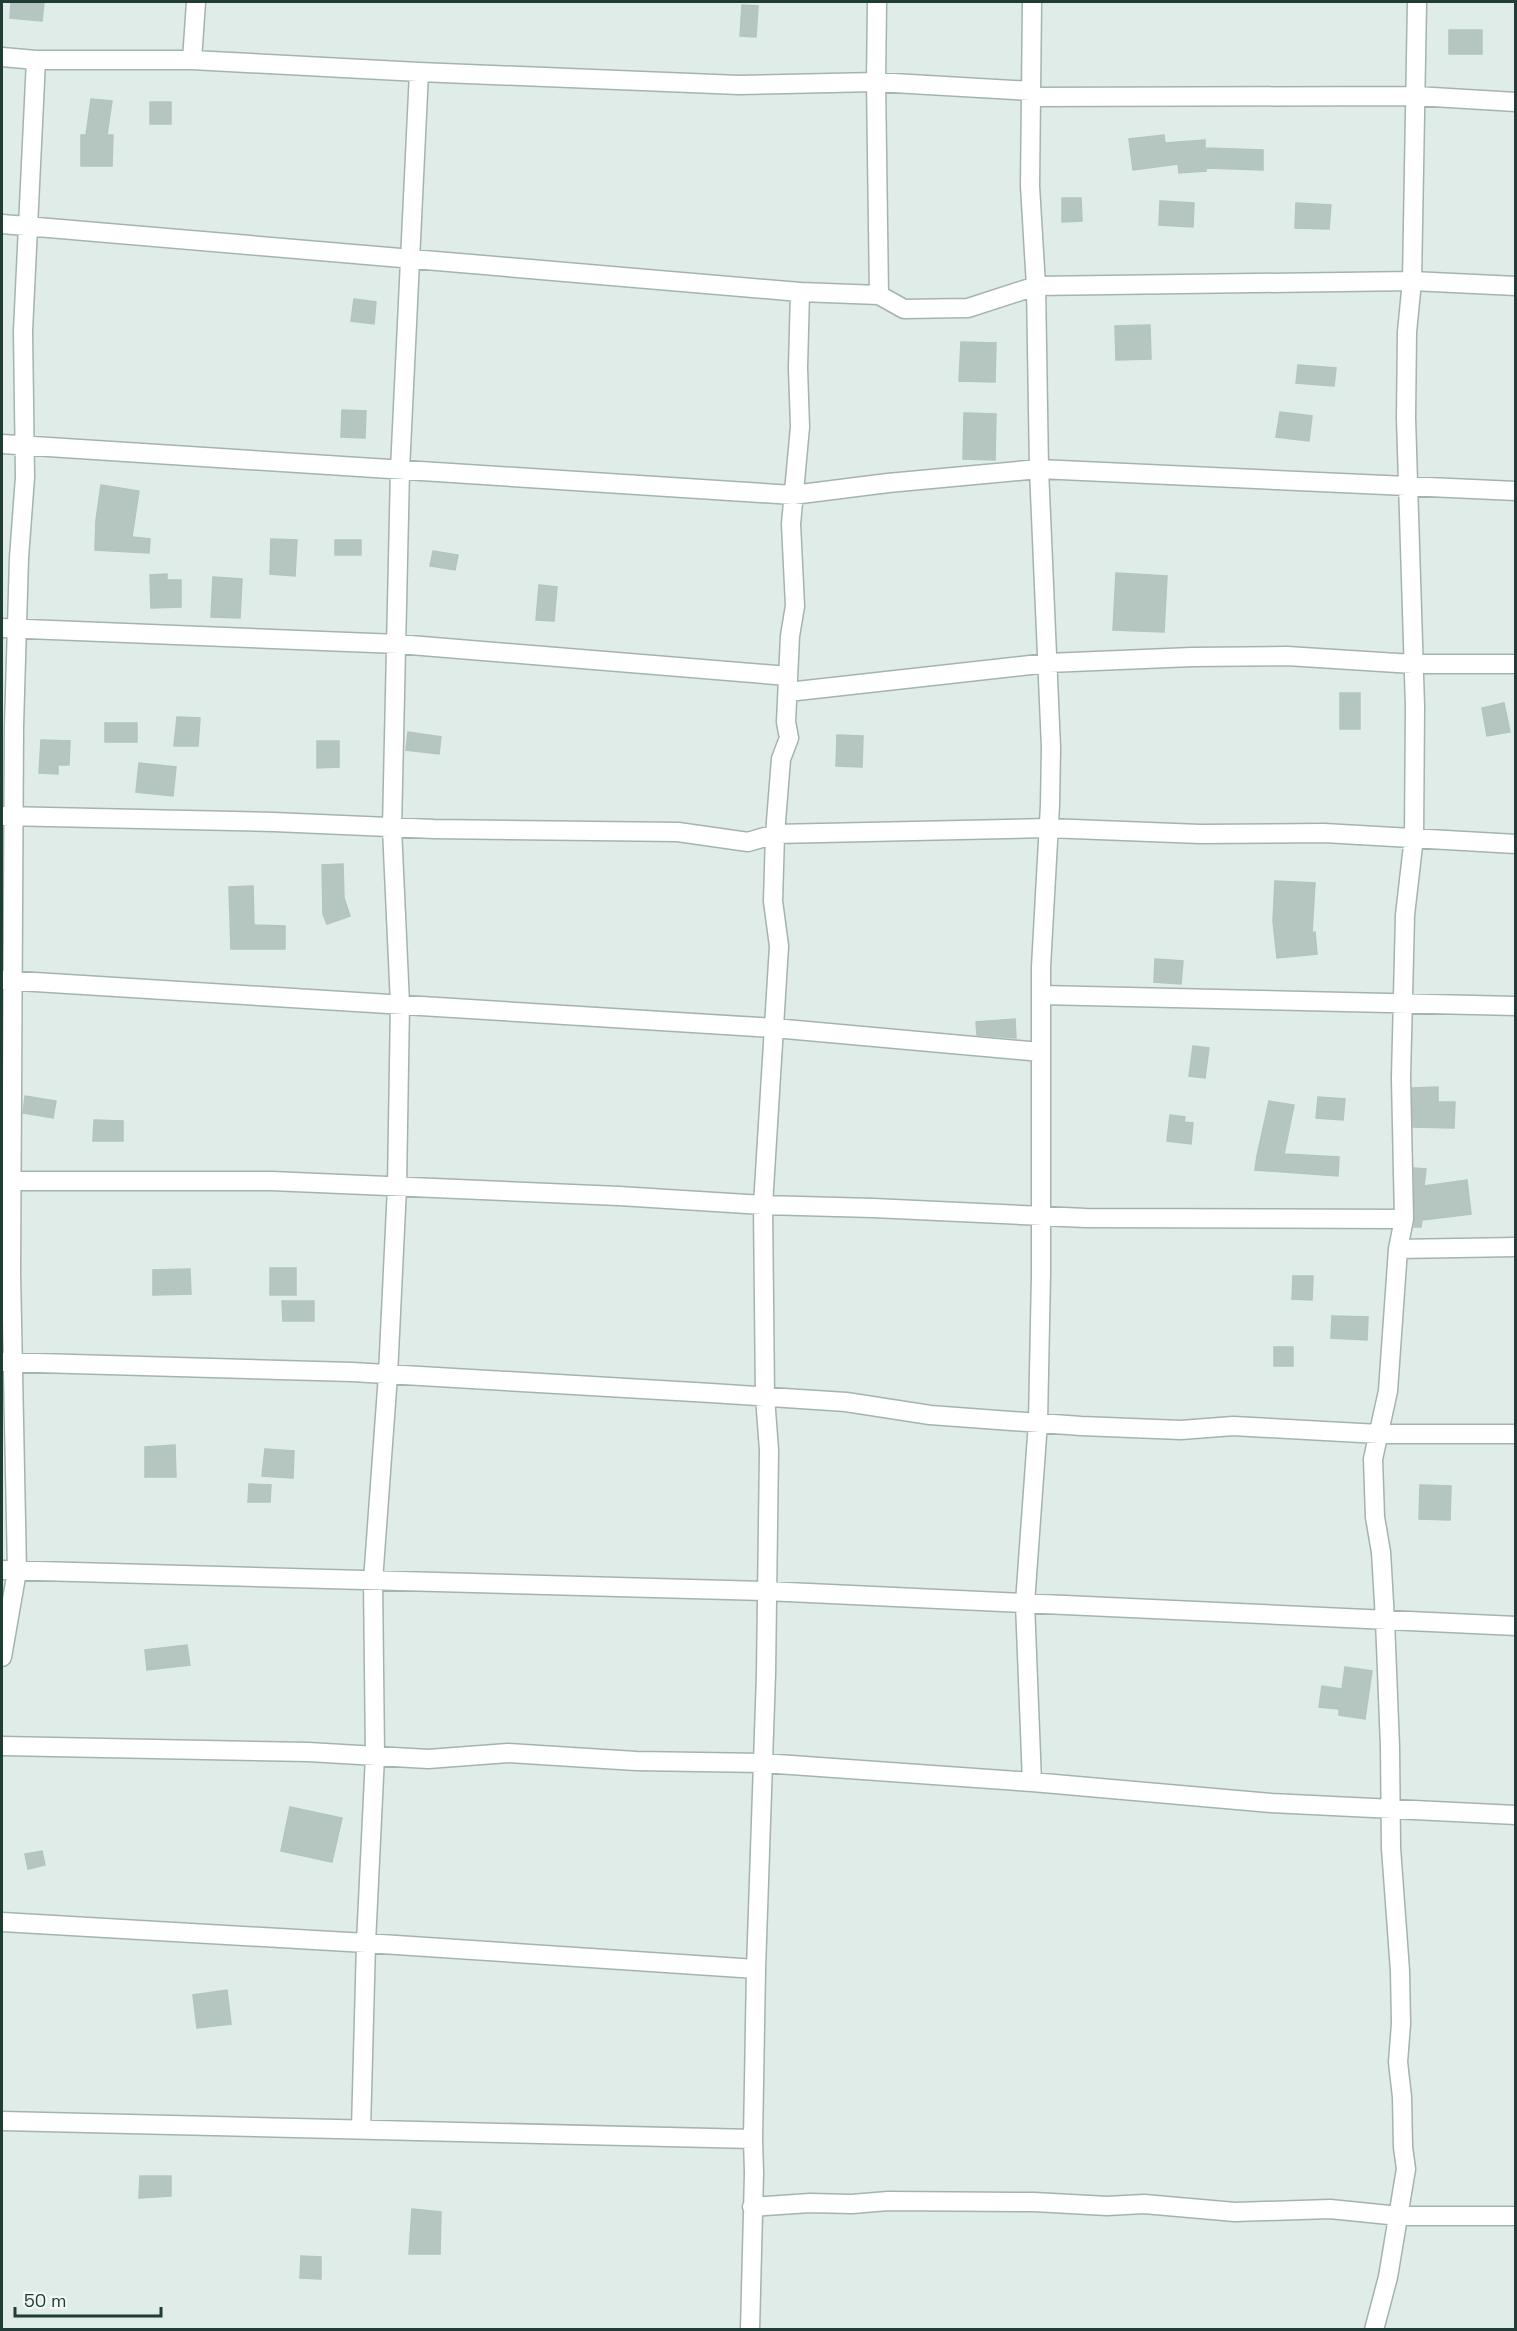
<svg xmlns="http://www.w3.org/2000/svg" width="1517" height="2331" viewBox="0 0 1517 2331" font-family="'Space Grotesk',sans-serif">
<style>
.building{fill:#b5c6c0;stroke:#b2c5be;stroke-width:1.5}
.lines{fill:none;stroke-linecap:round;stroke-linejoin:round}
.minor-casing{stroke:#a3b4ae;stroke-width:21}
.minor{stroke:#fff;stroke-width:18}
</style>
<rect width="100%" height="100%" fill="#e0ece7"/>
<!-- building -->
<path class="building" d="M11 2H44L42 21 10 18Z
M742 5 758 6 756 37 740 36Z
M1449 30H1482V54H1449Z
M91 99 112 101 107 135H113L112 166H81V135H86Z
M150 102H171V124H150Z
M1164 135 1165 143 1205 140V148L1263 150V170L1206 168V171L1179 173 1178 164 1133 170 1129 139Z
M1062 198H1081L1082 221 1062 222Z
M1160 201 1194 203 1193 227 1159 225Z
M1296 203 1331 205 1329 229 1295 228Z
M354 299 376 302 374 324 351 321Z
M1150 325 1151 359 1116 360 1115 326Z
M961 342 996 343 995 382 959 381Z
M1298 365 1336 368 1334 386 1296 383Z
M342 410 366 411 365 438 341 437Z
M1280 412 1312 416 1309 441 1276 437Z
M964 413 996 414 995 460 963 459Z
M101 485 139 491 132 537 150 539 149 553 95 550 96 520Z
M271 539 297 540 295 576 270 574Z
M335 540H361V555H335Z
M433 551 458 555 455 570 430 566Z
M1116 573 1167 576 1164 632 1113 630Z
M167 574V580H181V607L151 608 150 575Z
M213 577 242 579 240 618 211 617Z
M539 585 557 587 554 621 536 620Z
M1340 693H1360V729H1340Z
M1504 703 1510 732 1487 736 1482 708Z
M177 717 200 718 198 746H174Z
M105 723H137V742H105Z
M408 732 441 737 439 754 406 750Z
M837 735 863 736 862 767 836 766Z
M41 740 70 741 69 765H58V774L39 773Z
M317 741H339V767L317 768Z
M139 763 176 767 173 796 136 792Z
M343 864 344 898 350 916 327 924 323 914 322 865Z
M1275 881 1315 883 1312 933 1315 932 1317 954 1277 958 1273 921Z
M253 886 254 925 285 926V949H231L229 887Z
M1155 959 1183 961 1181 984 1154 982Z
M1015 1019 1016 1038 977 1035 976 1022Z
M1193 1046 1209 1048 1205 1078 1189 1076Z
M1438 1087V1102H1455L1454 1128 1413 1127 1412 1088Z
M25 1096 56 1101 53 1118 23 1113Z
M1318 1097 1345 1099 1343 1120 1316 1118Z
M1269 1101 1294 1105 1284 1154 1339 1157 1338 1176 1255 1170 1257 1156Z
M1170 1115 1185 1117 1184 1122 1193 1123 1191 1144 1167 1141Z
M94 1120 123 1121V1141H93Z
M1414 1168 1426 1169 1424 1186 1467 1180 1471 1214 1422 1220 1421 1227H1414Z
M270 1268H296V1295H270Z
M190 1269 191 1294 153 1295V1270Z
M1293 1276H1313L1312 1300 1292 1299Z
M282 1301H314V1321H283Z
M1332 1316 1368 1317 1367 1340 1331 1338Z
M1274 1347H1293V1366H1274Z
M175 1445 176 1477H145V1447Z
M265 1449 294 1451 293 1478 262 1476Z
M249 1484 271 1485 270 1502H248Z
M1420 1485 1451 1486 1450 1520 1419 1519Z
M187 1645 190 1665 147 1670 145 1650Z
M1345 1667 1372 1671 1365 1719 1339 1715V1709L1319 1707 1322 1686 1342 1689Z
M290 1807 342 1818 332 1862 281 1851Z
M42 1851 45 1865 28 1869 25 1854Z
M227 1990 231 2024 197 2028 193 1995Z
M140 2176H171V2196L139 2198Z
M412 2209 441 2212 440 2254H409Z
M301 2256 321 2257V2279L300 2278Z"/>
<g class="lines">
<defs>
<path id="minor" d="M877 2 876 82 879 295
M2 57 36 60H192L196 2
M192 60 419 72 739 85 876 82 1031 91
M1031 97 1416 96 1516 102
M2 224 800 292
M2 444 793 495 888 483 1039 469 1516 491
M2 628 398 644 788 676
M788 692 1048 663 1192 657 1287 656 1413 664H1516
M2 816 274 822 434 829 678 832 748 842 775 834 1048 828 1200 834 1324 833 1516 844
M3 980 774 1028 1041 1052
M1041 995 1516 1006
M2 1181H271L619 1196 763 1205 873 1208 1085 1218 1404 1219 1398 1249 1516 1247
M1404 1219 1401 1078 1405 915 1414 837 1415 707 1406 418 1407 332 1412 281 1417 2
M3 1362 352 1372 711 1393 846 1402 930 1415 1081 1426 1181 1430 1233 1426 1379 1434H1516
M2 1570 766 1591 1516 1626
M2 1657 17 1571 11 1272 14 726 19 558 25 477 23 331 36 60
M2 1746 308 1752 428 1759 508 1753 636 1761 763 1763 1032 1782 1271 1803 1516 1815
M1032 1782 1025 1603 1038 1422 1041 1274V967L1050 805 1051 748 1039 469 1036 286 1030 186 1032 2
M2 1922 366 1943 756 1969
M2 2121 753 2139
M361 2130 366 1943 375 1756 373 1581 388 1375 397 1187 400 1004 392 828 400 470 419 72
M752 2207 810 2203 852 2204 888 2201 1034 2202 1107 2206 1144 2204 1235 2212 1330 2209 1399 2216H1516
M750 2330 754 2173 753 2139 756 1969 766 1674 769 1450 765 1397 763 1205 779 946 773 901 775 834 781 759 789 738 786 722 790 636 795 606 791 524 800 427 798 368 800 292 879 295 904 309 968 308 1036 286 1412 281 1516 286
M1374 2330 1388 2277 1406 2169 1403 2147 1402 2097 1398 2062 1401 2024 1400 1971 1391 1848 1390 1747 1385 1620 1381 1552 1375 1517 1373 1459 1388 1391 1398 1249"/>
</defs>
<!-- minor casing -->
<use href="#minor" class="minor-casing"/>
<!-- minor -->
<use href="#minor" class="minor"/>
</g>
<!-- border -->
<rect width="1517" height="2331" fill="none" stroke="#203c36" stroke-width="6"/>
<!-- scale -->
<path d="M15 2307v9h146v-9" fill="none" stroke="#203c36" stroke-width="3"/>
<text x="24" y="2307" font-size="18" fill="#203c36" stroke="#f1f8f5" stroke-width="4.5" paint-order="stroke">50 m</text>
</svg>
